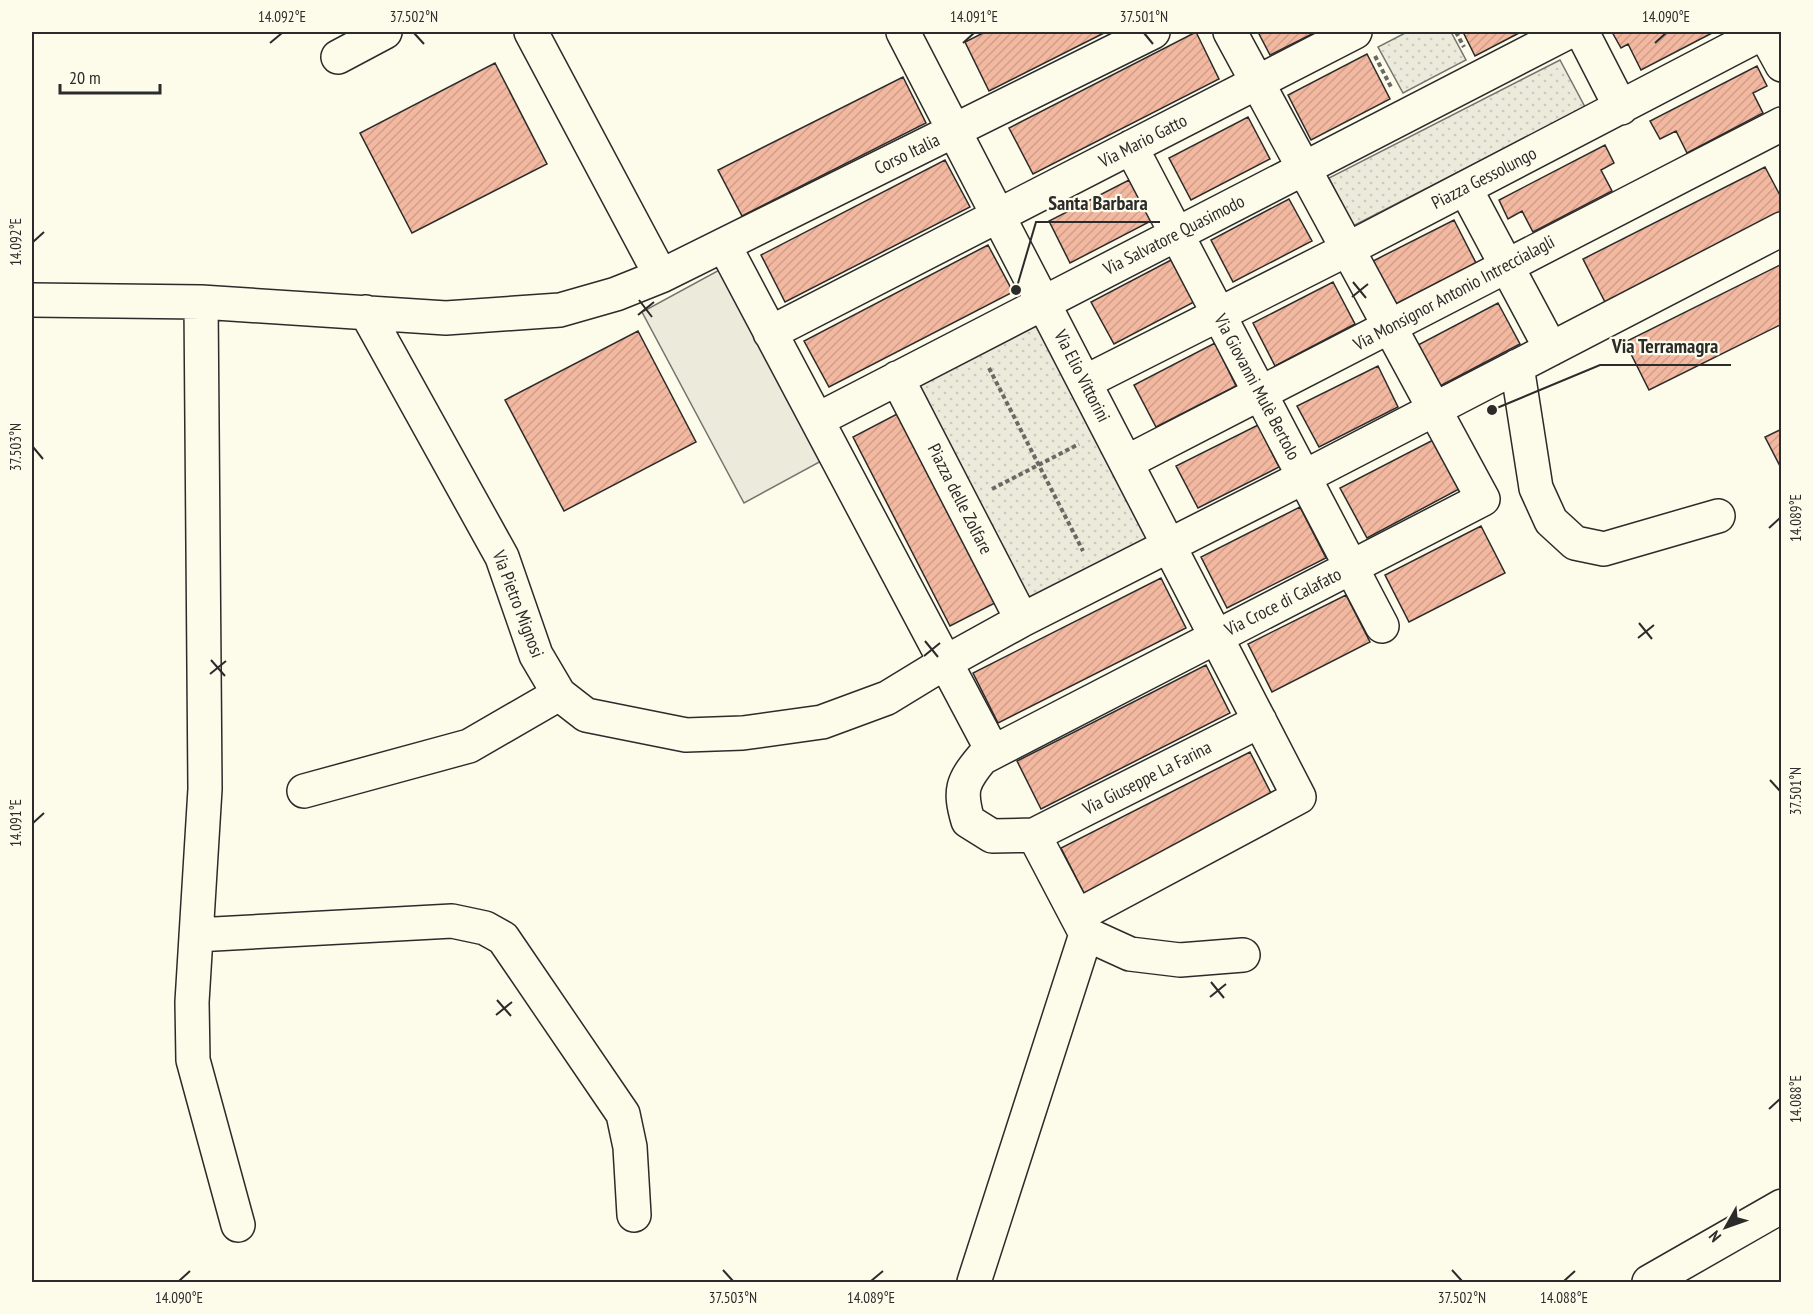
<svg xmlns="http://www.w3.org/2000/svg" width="1813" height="1314" viewBox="0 0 1813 1314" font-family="'PT Sans Narrow',sans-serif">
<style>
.park{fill:url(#park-dots);stroke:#74746e;stroke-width:1.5}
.parking{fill:#eceadb;stroke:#74746e;stroke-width:1.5}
.building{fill:url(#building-hatch);stroke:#2b2b2b;stroke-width:1.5}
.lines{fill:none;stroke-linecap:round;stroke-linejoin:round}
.minor-casing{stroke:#2b2b2b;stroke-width:36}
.path{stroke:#6a6964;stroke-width:4;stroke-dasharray:4.5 3;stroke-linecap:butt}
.minor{stroke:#fdfbea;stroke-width:33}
.ticks{fill:none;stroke:#2b2b2b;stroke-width:2}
.labels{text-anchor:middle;stroke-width:4.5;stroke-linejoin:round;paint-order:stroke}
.street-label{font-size:18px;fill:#2b2b2b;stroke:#fdfbea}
.leader{fill:none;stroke:#2b2b2b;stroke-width:2}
.callout-dot{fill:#2b2b2b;stroke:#fdfbea;stroke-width:2}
.callout-label{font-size:20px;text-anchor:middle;font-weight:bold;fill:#2b2b2b;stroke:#fdfbea;stroke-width:4.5;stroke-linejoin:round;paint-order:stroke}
.neatline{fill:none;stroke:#2b2b2b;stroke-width:2}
.ticks-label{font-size:15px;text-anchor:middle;fill:#2b2b2b}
</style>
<defs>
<pattern id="park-dots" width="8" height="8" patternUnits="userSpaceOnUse" patternTransform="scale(1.5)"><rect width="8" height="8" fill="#ecebdb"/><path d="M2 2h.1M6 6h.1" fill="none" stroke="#cbcabc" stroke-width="1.8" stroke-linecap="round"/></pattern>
<pattern id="building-hatch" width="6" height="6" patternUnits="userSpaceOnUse" patternTransform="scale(1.5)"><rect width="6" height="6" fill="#f2b8a0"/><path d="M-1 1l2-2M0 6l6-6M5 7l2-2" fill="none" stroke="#d09e8a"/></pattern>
</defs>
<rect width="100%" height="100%" fill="#fdfbea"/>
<!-- park -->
<path class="park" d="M1407 32H1451L1466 60 1403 93 1378 47Z
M1560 60 1585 107 1353 226 1329 178Z
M1039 318 1154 542 1025 608 911 384Z"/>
<!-- parking -->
<path class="parking" d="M723 268 825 459 744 503 642 312Z"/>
<!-- building -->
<path class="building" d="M985 32H1106L989 91 965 42Z
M1196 32 1219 79 1033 174 1009 128Z
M1258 32H1316L1270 55Z
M1463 32H1521L1475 56Z
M1612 32H1714L1641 70 1628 44 1621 48Z
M1367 54 1390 99 1311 140 1288 95Z
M495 63 547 164 412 233 360 133Z
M1757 66 1767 86 1753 93 1763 113 1687 153 1676 131 1660 139 1650 121Z
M903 77 926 123 742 216 718 170Z
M1248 117 1270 159 1191 200 1169 158Z
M1605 145 1614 163 1601 170 1612 191 1533 232 1522 211 1508 219 1499 200Z
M945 160 970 207 785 302 761 255Z
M1765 167 1782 199V213L1605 302 1583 259Z
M1129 180 1151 221 1070 263 1049 221Z
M1289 199 1312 241 1233 282 1211 240Z
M1454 220 1476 263 1396 304 1373 261Z
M988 245 1013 292 829 387 804 341Z
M1171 260 1194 302 1114 344 1091 302Z
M1782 264V324L1649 390 1625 342Z
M1333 282 1355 324 1275 366 1253 323Z
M1498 303 1520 344 1440 386 1418 345Z
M638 331 696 442 564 511 505 400Z
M1215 343 1236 386 1156 427 1134 385Z
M1378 366 1398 407 1319 447 1297 406Z
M899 413 995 603 950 626 853 437Z
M1258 425 1279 467 1198 508 1176 466Z
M1782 429V470L1765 437Z
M1435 439 1461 488 1367 538 1340 488Z
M1300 507 1326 558 1227 608 1201 557Z
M1481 526 1505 573 1409 622 1385 575Z
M1161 578 1186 628 998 723 973 673Z
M1346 595 1370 642 1272 692 1248 644Z
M1206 665 1230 713 1041 809 1017 761Z
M1250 752 1275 801 1086 897 1061 848Z"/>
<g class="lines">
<defs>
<path id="minor" d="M531 32 661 276
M903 32 1299 797 1077 916
M1230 32 1483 499 982 758C962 782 959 790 968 821L992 836 1034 835 1260 721
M1582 32 1621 108
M338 57 385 32
M1131 147 1382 626
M1465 188 1551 349
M724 245 993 752
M32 300 201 302 446 318 560 310 616 294 661 276 1153 32
M201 302 205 789 192 1002 193 1060 238 1225
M366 312 502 557 536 655 559 694 586 715 686 735 743 733 822 722 887 698 946 662 1022 620 1304 477 1782 229
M770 333 1355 32
M1517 366 1536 488 1551 521 1575 543 1604 549 1718 516
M897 378 1022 620
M1085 382 1348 249 1764 32 1782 65
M817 420 1568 32
M1127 462 1782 124
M304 791 469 746 559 694
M1034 835 1086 934
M196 935 452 921 485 928 503 938 623 1114 630 1147 634 1215
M974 1282 1086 934 1130 954 1180 960 1243 955
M1649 1282 1782 1206"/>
</defs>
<!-- minor casing -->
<use href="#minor" class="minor-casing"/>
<!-- path -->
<path class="path" d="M1456 32 1464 47
M1375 56 1391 87
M989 368 1083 551
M992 489 1079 444"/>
<!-- minor -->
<use href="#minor" class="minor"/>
</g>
<!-- ticks -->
<path class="ticks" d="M414 33 424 44M1144 33 1153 44M270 43 282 33M963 43 974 33M1655 43 1666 33M33 242 44 232M1353 282 1366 298M1352 297 1368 284M639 300 652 317M638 315 654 302M33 447 43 459M1769 528 1780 518M1639 623 1652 639M1638 638 1654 625M925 641 938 657M924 656 940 643M211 660 225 676M210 674 226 661M1770 780 1780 791M33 823 44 813M1211 982 1224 998M1210 997 1226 984M497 1000 511 1016M496 1015 512 1002M1769 1109 1780 1099M723 1270 733 1281M1452 1270 1462 1281M179 1281 190 1271M871 1281 883 1271M1564 1281 1575 1271"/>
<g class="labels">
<!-- street labels -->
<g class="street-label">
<text transform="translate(1143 141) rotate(-27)" y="6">Via Mario Gatto</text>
<text transform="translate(907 154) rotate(-26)" y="6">Corso Italia</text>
<text transform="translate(1484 178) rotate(-27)" y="6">Piazza Gessolungo</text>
<text transform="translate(1174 235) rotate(-27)" y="6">Via Salvatore Quasimodo</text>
<text transform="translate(1454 293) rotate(-28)" y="6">Via Monsignor Antonio Intreccialagli</text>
<text transform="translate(1082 376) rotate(63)" y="6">Via Elio Vittorini</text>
<text transform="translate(1257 387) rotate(62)" y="6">Via Giovanni Mulè Bertolo</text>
<text transform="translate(960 499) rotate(63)" y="6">Piazza delle Zolfare</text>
<text transform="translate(1283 602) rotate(-27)" y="6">Via Croce di Calafato</text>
<text transform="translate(518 604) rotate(69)" y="6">Via Pietro Mignosi</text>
<text transform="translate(1147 778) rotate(-27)" y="6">Via Giuseppe La Farina</text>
</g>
</g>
<!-- callouts -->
<path class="leader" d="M1016 290L1036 222H1160M1492 410L1600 365H1731"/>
<g class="callout-dot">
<circle cx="1016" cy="290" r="6"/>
<circle cx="1492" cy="410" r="6"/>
</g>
<g class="callout-label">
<text x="1098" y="210">Santa Barbara</text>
<text x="1665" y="353">Via Terramagra</text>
</g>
<!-- border -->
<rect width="1813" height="1314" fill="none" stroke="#fdfbea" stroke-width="66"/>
<!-- north arrow -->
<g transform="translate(1726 1227) rotate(230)" stroke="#fdfbea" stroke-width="4.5" paint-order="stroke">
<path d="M0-4.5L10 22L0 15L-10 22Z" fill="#2b2b2b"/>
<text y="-9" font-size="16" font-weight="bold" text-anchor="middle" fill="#2b2b2b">N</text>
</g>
<!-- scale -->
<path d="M60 84v9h100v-9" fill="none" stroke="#2b2b2b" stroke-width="3"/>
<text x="69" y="84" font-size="18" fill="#2b2b2b" stroke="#fdfbea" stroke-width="4.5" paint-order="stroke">20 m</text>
<rect x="33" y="33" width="1747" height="1248" class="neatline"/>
<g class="ticks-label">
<text x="282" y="22">14.092°E</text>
<text x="414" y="22">37.502°N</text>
<text x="974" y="22">14.091°E</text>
<text x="1144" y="22">37.501°N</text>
<text x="1666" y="22">14.090°E</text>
<text transform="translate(16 242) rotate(-90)" y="5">14.092°E</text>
<text transform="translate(16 447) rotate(-90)" y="5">37.503°N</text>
<text transform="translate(1796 518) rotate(-90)" y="5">14.089°E</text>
<text transform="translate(1796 791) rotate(-90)" y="5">37.501°N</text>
<text transform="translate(16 823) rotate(-90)" y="5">14.091°E</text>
<text transform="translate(1796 1099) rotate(-90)" y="5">14.088°E</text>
<text x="179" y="1303">14.090°E</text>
<text x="733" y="1303">37.503°N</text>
<text x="871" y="1303">14.089°E</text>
<text x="1462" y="1303">37.502°N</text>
<text x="1564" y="1303">14.088°E</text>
</g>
</svg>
